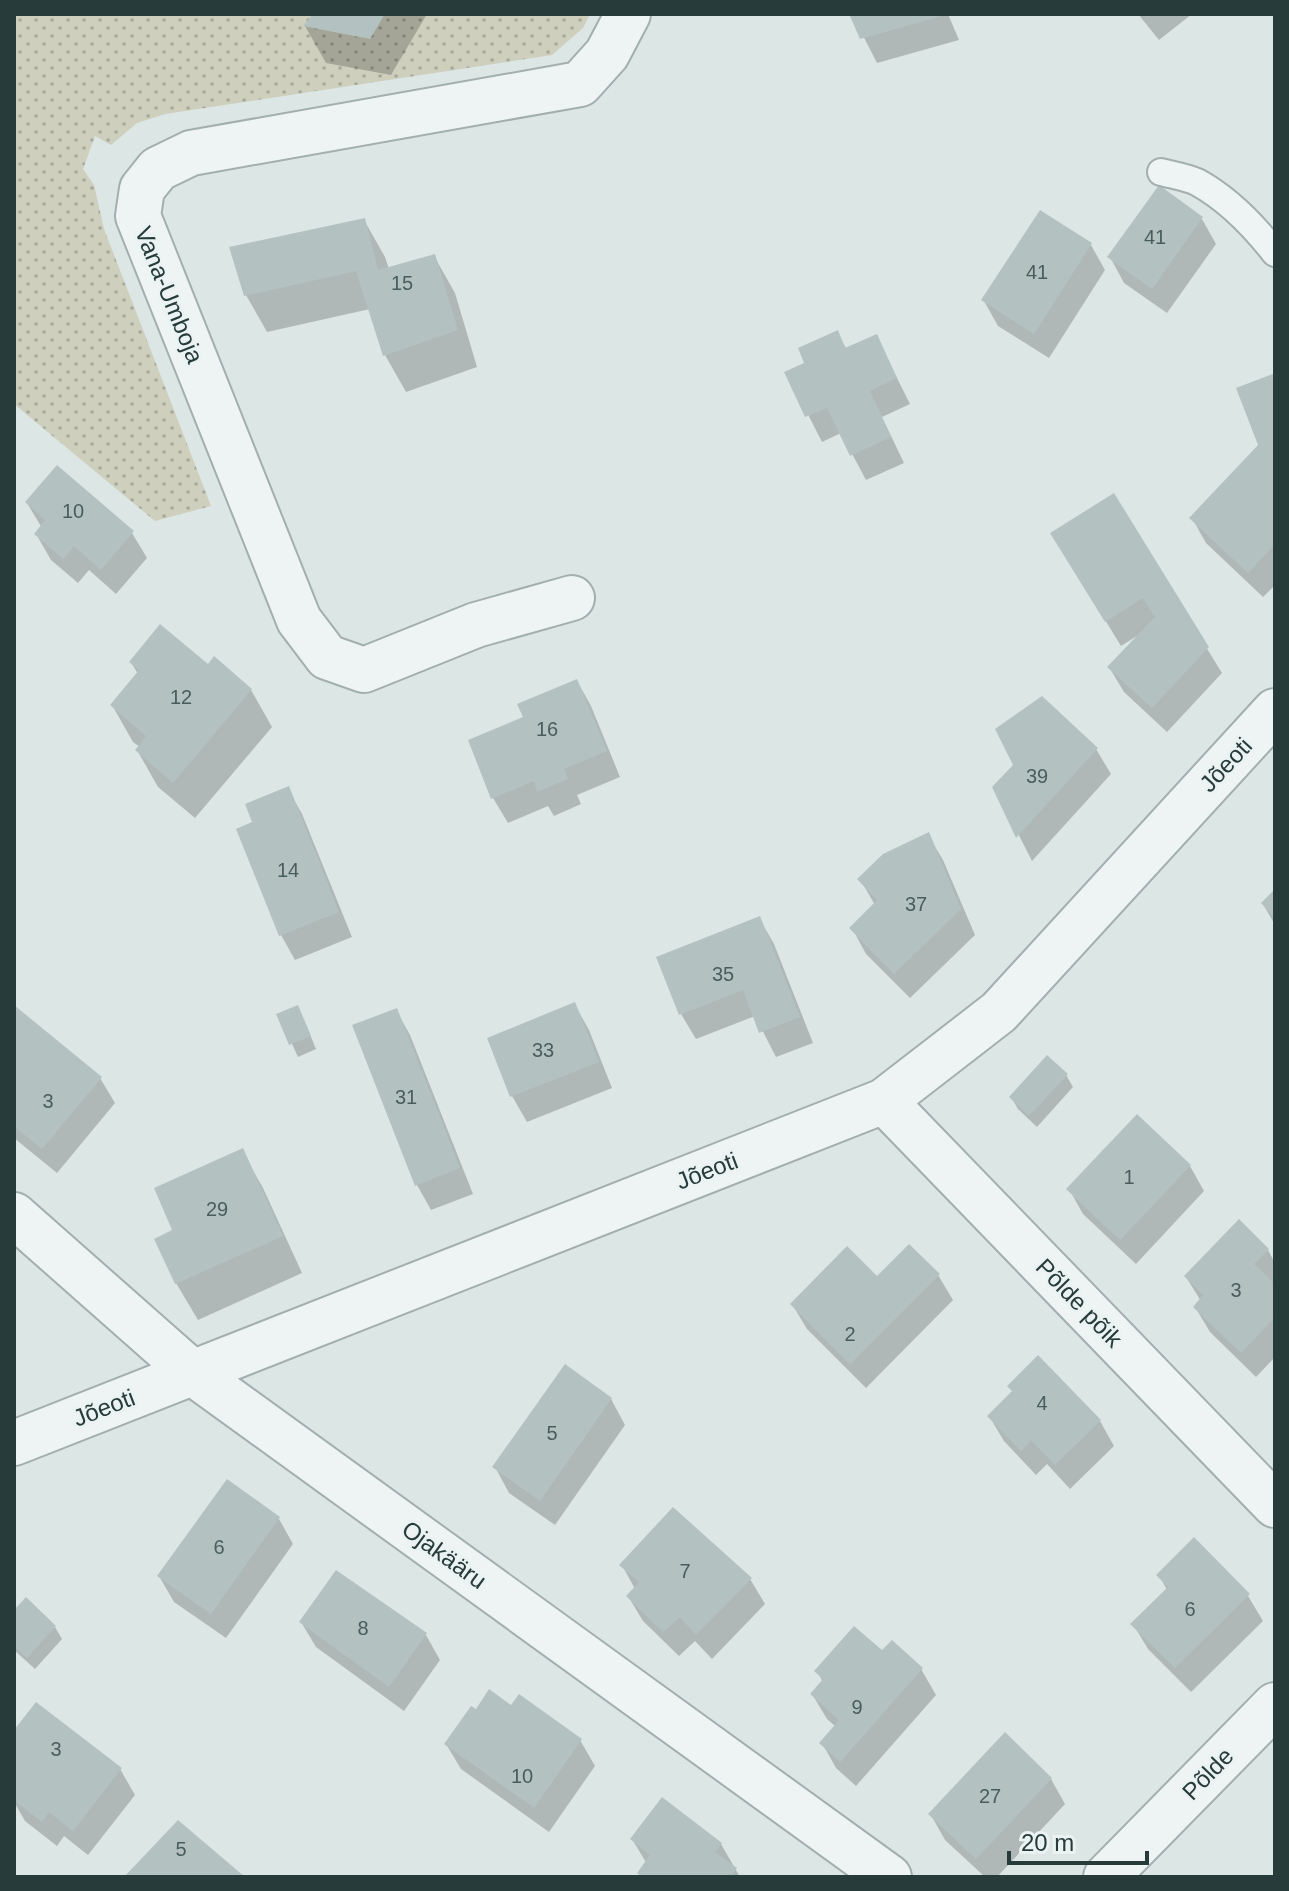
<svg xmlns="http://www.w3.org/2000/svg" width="1289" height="1891" viewBox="0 0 1289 1891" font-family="Helvetica,sans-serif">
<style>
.green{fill:url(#green-dots)}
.shadow{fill:#0003}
.building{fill:#b3c2c1}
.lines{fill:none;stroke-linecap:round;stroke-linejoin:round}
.lane-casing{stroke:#a2afae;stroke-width:30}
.street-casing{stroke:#a2afae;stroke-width:48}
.lane{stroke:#eef4f4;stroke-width:26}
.street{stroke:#eef4f4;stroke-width:44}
.labels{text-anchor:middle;stroke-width:6;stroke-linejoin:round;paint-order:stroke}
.number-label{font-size:20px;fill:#495d5c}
.street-label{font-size:24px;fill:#263b3a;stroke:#ebf3f2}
</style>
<defs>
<pattern id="green-dots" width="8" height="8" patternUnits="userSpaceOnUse" patternTransform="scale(2)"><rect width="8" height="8" fill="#cecfbd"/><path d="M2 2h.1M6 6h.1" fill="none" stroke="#a7a99b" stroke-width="1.8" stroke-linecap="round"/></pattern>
</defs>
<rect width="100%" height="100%" fill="#dce6e5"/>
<!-- green -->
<path class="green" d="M14 14H590L583 28 552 55 165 114 137 123 111 145 95 136 83 169 94 185 104 229 211 506 155 521 14 404Z"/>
<!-- shadow -->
<path class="shadow" d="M315 14H427L391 75 326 63 305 26Z
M852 14H948L959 40 877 63Z
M1138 14H1192L1159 40Z
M1202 219 1216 244 1167 313 1124 283 1110 257Z
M364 220 385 257 389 269 434 256 455 293 477 367 406 392 385 355 370 309 267 332 246 295Z
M1091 245 1105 270 1049 358 998 326 984 301Z
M837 332 847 350 876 336 910 404 882 417 904 463 866 480 841 433 822 442 787 373 807 364Z
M1275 375V585L1263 597 1206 543 1192 518 1260 445Z
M1113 496 1222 673 1167 732 1124 692 1109 667 1137 636 1121 646 1067 558Z
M27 503 132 533 147 558 116 594 89 570 78 583 51 560 36 534 42 528Z
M131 662 208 666 251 690 272 727 195 818 158 787 137 750 140 747 133 742 112 705 138 674Z
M577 681 591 706 620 777 577 795 581 804 554 816 548 806 508 823 493 798 526 718Z
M1096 749 1111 774 1032 861 995 788 1015 766Z
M288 789 302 814 352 937 295 960 281 935Z
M928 835 943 860 975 935 910 998 866 954 852 928 875 905 860 879Z
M1275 892V925L1263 904Z
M759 918 774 944 813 1043 776 1057 755 1016 696 1039 681 1014Z
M575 1005 589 1030 612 1088 527 1122 512 1096 489 1039Z
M14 1007 100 1078 115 1103 57 1173 14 1138Z
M396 1010 410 1035 473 1194 431 1210 417 1185Z
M279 1015 304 1020 316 1049 298 1057Z
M1066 1075 1073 1087 1037 1127 1018 1109 1011 1097Z
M242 1151 263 1188 302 1273 198 1320 176 1283 175 1231Z
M1190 1166 1204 1191 1136 1264 1083 1214 1069 1189Z
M1268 1250 1275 1263V1283L1273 1285 1275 1287V1357L1256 1377 1210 1332 1195 1307 1201 1301 1186 1277Z
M938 1275 953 1300 866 1388 807 1329 792 1304Z
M611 1399 625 1425 555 1525 509 1493 495 1467Z
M989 1416 1100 1421 1114 1446 1070 1489 1047 1464 1036 1475 1004 1441Z
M227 1482 279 1519 293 1544 226 1638 174 1602 159 1576Z
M1194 1540 1248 1596 1263 1621 1191 1692 1148 1649 1133 1624 1167 1590 1159 1575Z
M622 1565 750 1579 765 1604 712 1659 695 1641 679 1656 643 1621 628 1596 635 1589Z
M337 1572 426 1635 440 1660 404 1711 316 1647 301 1622Z
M14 1613 55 1627 62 1639 35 1669 14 1650Z
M882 1653 921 1669 936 1695 856 1786 836 1768 822 1743 836 1727 827 1719 812 1694 823 1682 817 1671Z
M511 1708 580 1740 595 1766 549 1832 461 1769 446 1744 477 1712Z
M14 1734 120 1769 135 1795 88 1855 64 1836 57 1846 25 1821 14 1802Z
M1051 1779 1065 1804 997 1877H985L945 1840 931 1815Z
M632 1839 721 1844 740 1877H642L639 1873 647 1864Z"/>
<!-- building -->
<path class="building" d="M313 14H385L370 39 303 26Z
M849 14H944L945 15 860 39Z
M1159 185 1203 217 1152 289 1107 257Z
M1040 210 1092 243 1034 334 981 300Z
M365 218 378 270 435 254 458 330 383 356 356 271 244 296 229 247Z
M838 330 845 348 877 334 897 378 870 391 891 437 850 456 827 408 805 417 784 372 804 363 798 348Z
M1275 373V544L1248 573 1189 518 1258 445 1236 388Z
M57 465 134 531 101 570 74 546 63 559 34 534 45 520 25 502Z
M1114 493 1209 647 1152 708 1107 667 1155 617 1143 598 1105 622 1050 533Z
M160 624 208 664 214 656 252 689 173 783 135 750 146 736 110 705 139 670 129 662Z
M577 679 607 751 564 769 568 779 537 792 534 781 491 799 468 740 523 717 517 704Z
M1042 696 1098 748 1016 838 992 787 1013 765 995 729Z
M289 786 339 912 279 936 236 829 252 822 245 804Z
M929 832 961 909 894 974 849 928 877 900 857 879 883 854Z
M1275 889V915L1274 917 1261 903Z
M760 916 800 1017 759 1033 743 990 679 1015 656 957Z
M575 1002 599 1062 510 1097 487 1038Z
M14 1005 102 1077 42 1149 14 1126Z
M298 1005 311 1036 289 1045 276 1014Z
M397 1008 460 1168 415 1186 352 1025Z
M1047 1055 1068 1074 1029 1116 1009 1097Z
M1137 1114 1191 1165 1120 1240 1066 1189Z
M243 1148 283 1236 175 1284 154 1239 172 1230 154 1188Z
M1239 1219 1269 1249 1254 1264 1275 1284V1317L1241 1353 1193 1307 1203 1295 1184 1276Z
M909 1244 940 1274 850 1364 790 1304 847 1246 877 1276Z
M1038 1355 1101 1420 1055 1465 1031 1440 1021 1451 987 1416 1012 1391 1007 1386Z
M565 1364 612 1398 540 1501 492 1467Z
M227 1479 280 1517 211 1614 157 1576Z
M673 1507 752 1578 696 1635 680 1617 663 1632 626 1596 639 1582 619 1565Z
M1194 1537 1250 1594 1175 1668 1130 1624 1168 1587 1156 1575Z
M336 1570 427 1633 389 1687 299 1622Z
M26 1597 56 1626 27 1658 14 1646V1610Z
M854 1626 882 1650 892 1640 923 1668 840 1762 819 1743 839 1720 810 1694 823 1679 814 1671Z
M489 1689 511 1705 519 1694 582 1739 534 1808 444 1744 471 1706 476 1709Z
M36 1702 122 1768 73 1831 49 1812 42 1822 14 1800V1730Z
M1005 1732 1052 1778 976 1859 928 1814Z
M662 1797 722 1843 715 1852 737 1868 730 1877H642L637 1873 650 1855 630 1839Z
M178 1820 245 1877H124Z"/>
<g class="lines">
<defs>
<path id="lane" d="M1161 172C1172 175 1186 177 1197 182 1228 199 1254 226 1275 253"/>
<path id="street" d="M572 598 476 625 364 670 327 657 299 620 138 216 142 189 158 169 191 153 580 84 607 54 628 14
M884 1101 1275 1505
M14 1215 194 1374 889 1877
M14 1443 884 1101 999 1012 1275 711
M1106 1877 1275 1705"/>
</defs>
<!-- lane casing -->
<use href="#lane" class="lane-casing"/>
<!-- street casing -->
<use href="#street" class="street-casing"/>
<!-- lane -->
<use href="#lane" class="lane"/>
<!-- street -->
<use href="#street" class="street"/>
</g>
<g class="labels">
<!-- number labels -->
<g class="number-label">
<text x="1155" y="244">41</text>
<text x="1037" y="279">41</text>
<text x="402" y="290">15</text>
<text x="73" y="518">10</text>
<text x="181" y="704">12</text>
<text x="547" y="736">16</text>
<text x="1037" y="783">39</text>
<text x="288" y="877">14</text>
<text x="916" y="911">37</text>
<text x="723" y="981">35</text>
<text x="543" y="1057">33</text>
<text x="406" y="1104">31</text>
<text x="48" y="1108">3</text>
<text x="1129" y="1184">1</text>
<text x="217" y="1216">29</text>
<text x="1236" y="1297">3</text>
<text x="850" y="1341">2</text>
<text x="1042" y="1410">4</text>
<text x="552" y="1440">5</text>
<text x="219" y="1554">6</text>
<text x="685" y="1578">7</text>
<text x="1190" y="1616">6</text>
<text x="363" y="1635">8</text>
<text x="857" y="1714">9</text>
<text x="56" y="1756">3</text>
<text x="522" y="1783">10</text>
<text x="990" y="1803">27</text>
<text x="181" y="1856">5</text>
</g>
<!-- street labels -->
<g class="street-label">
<text transform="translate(169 295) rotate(68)" y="8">Vana-Umboja</text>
<text transform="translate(1226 765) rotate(-47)" y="8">Jõeoti</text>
<text transform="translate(707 1171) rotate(-21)" y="8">Jõeoti</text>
<text transform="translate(1079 1303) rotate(46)" y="8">Põlde põik</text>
<text transform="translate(104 1408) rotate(-21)" y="8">Jõeoti</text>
<text transform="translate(444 1555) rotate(36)" y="8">Ojakääru</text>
<text transform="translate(1208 1774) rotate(-46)" y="8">Põlde</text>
</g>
</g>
<!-- border -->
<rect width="1289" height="1891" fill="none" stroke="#263b3a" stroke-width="32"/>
<!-- scale -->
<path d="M1009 1851v12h138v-12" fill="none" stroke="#263b3a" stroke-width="4"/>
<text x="1021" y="1851" font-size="24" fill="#263b3a" stroke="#ebf3f2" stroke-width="6" paint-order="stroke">20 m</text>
</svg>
